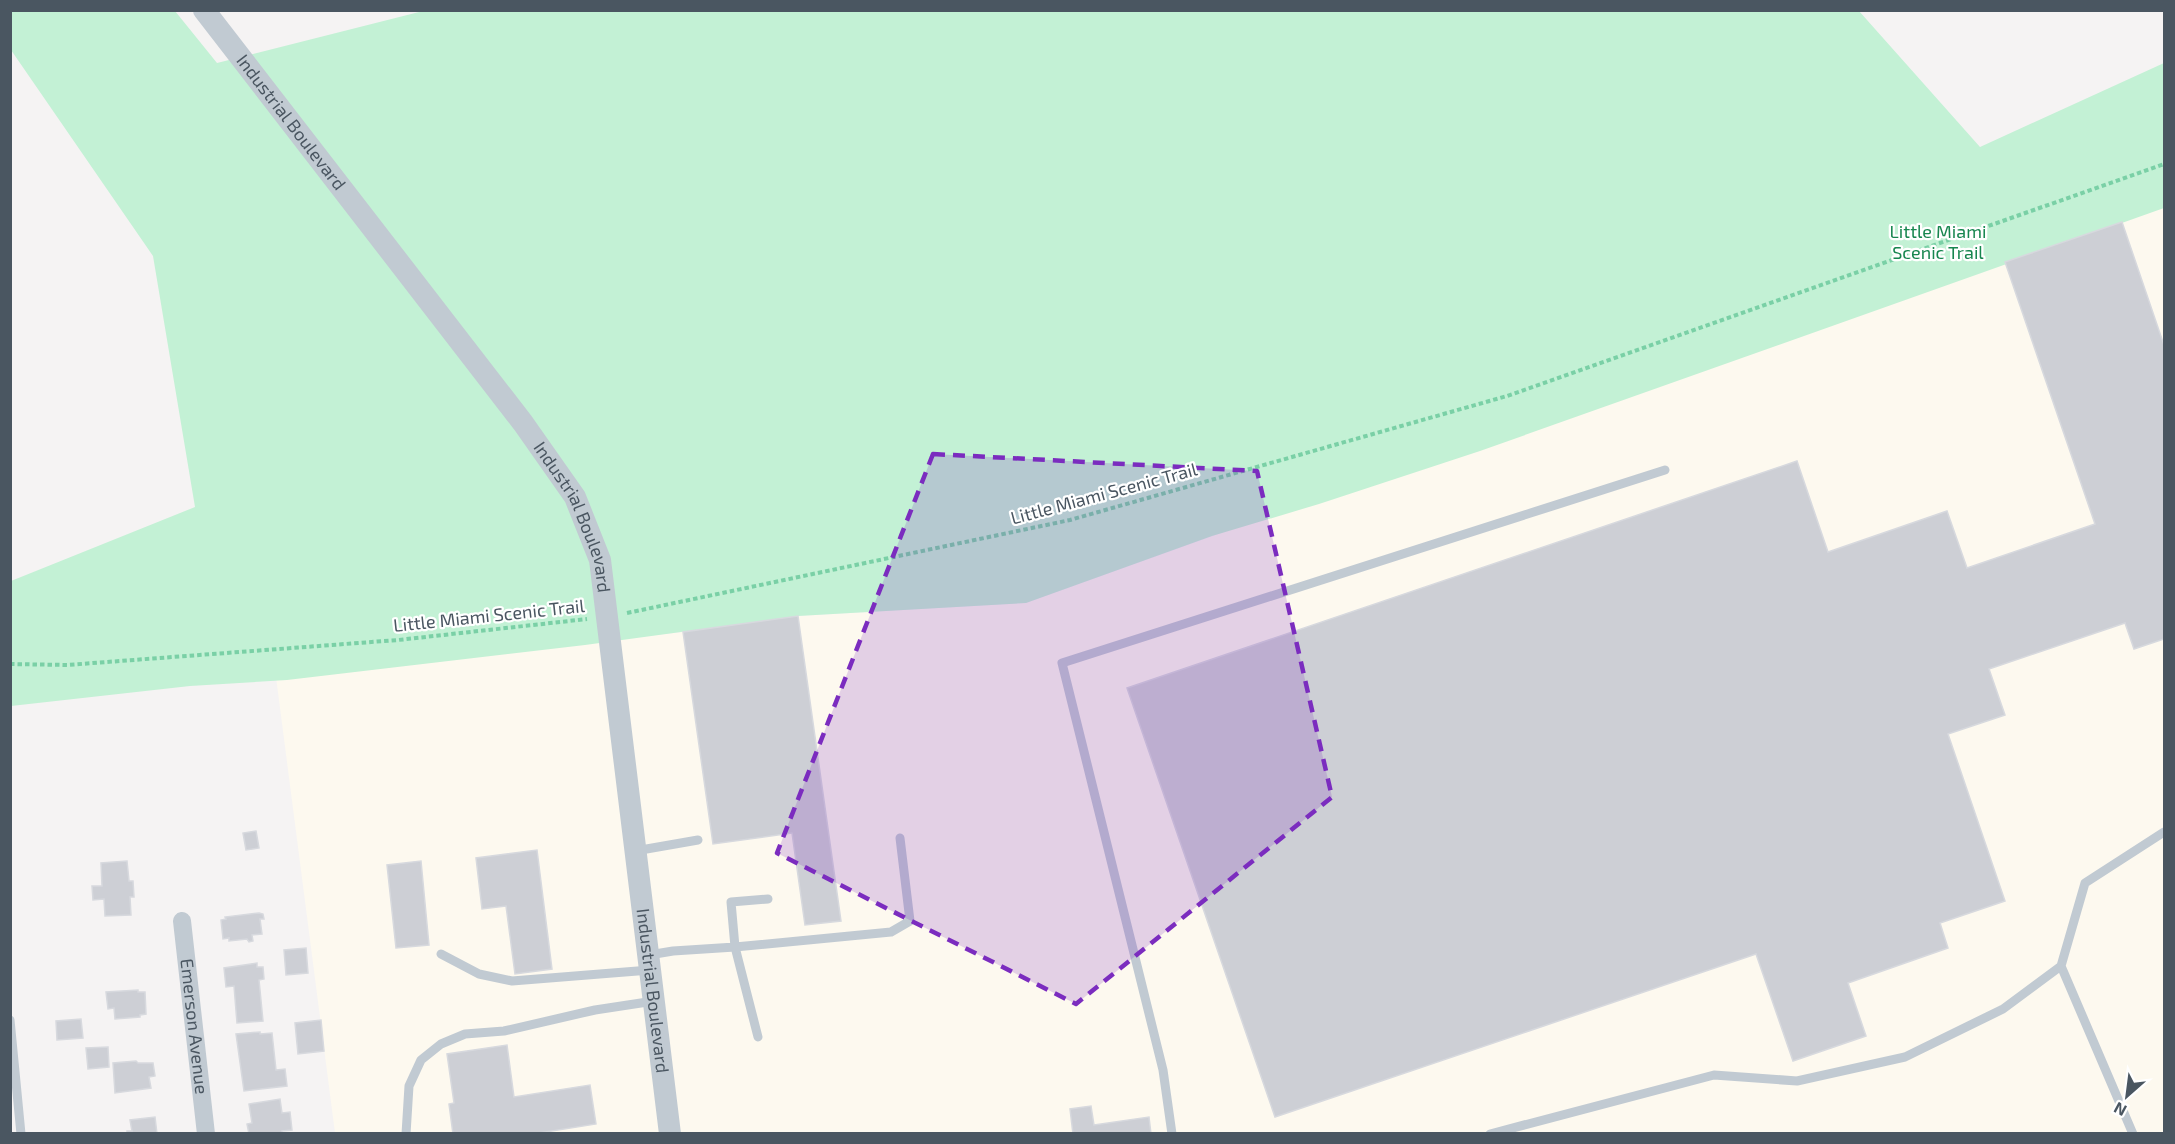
<svg xmlns="http://www.w3.org/2000/svg" width="2175" height="1144" viewBox="0 0 2175 1144" font-family="'Exo 2',sans-serif">
<style>
.commercial{fill:#fdf9ef}
.green{fill:#c3f1d5}
.building{fill:#cdcfd5;stroke:#d7d9de;stroke-width:1.5}
.lines{fill:none;stroke-linecap:round;stroke-linejoin:round}
.path{stroke:#7ad0a6;stroke-width:4;stroke-dasharray:4.5 3;stroke-linecap:butt}
.service{stroke:#c1cad2;stroke-width:9}
.minor{stroke:#c1cad2;stroke-width:18}
.tertiary{stroke:#c1cad2;stroke-width:22}
.marked{fill:#7b2cbf;fill-opacity:0.2;stroke:#7b2cbf;stroke-width:4.5;stroke-dasharray:12 8;stroke-linejoin:round}
.labels{text-anchor:middle;stroke-width:4.5;stroke-linejoin:round;paint-order:stroke}
.street-label{font-size:18px;fill:#4a5661;stroke:#fff}
.park-label{font-size:18px;fill:#17864f;stroke:#fff}
</style>
<rect width="100%" height="100%" fill="#f5f3f3"/>
<!-- commercial -->
<path class="commercial" d="M2164 195V1133H335L276 677 683 632 798 616 1026 603Z"/>
<!-- green -->
<path class="green" d="M427 10 1859 11 1980 147 2164 63V208L1480 451 1319 504 1212 536 1026 603 798 616 585 645 287 680 190 686 11 706V581L195 507 153 256 11 50 10 11H175L217 63Z"/>
<!-- building -->
<path class="building" d="M2122 222 2164 345V639L2134 649 2125 623 1989 669 2005 715 1948 734 2005 901 1940 923 1948 948 1848 983 1866 1036 1793 1061 1756 954 1275 1117 1127 688 1797 461 1828 552 1947 511 1967 568 2095 524 2005 262Z
M798 616 841 921 805 925 792 833 713 844 683 632Z
M256 831 259 848 246 850 243 833Z
M537 850 552 969 515 974 506 906 482 909 476 858Z
M127 861 129 881H133L134 897H130L131 915 105 916 104 899 93 900 92 886H102L101 863Z
M421 861 429 945 396 948 387 865Z
M259 913 263 914 264 919H260L262 934 252 935 253 941 249 942 247 939 229 941V938L223 939 221 920 226 919 225 917Z
M306 948 308 973 286 975 284 950Z
M257 963V967H263L264 979 259 980 263 1021 237 1023 234 986 226 987 224 968Z
M138 990V992H145L146 1014 140 1015V1017L115 1019 114 1008 108 1009 106 992Z
M81 1019 83 1038 57 1040 56 1021Z
M321 1020 324 1051 298 1054 295 1023Z
M260 1032V1034L272 1033 276 1070 285 1069 287 1086 244 1091 236 1034Z
M507 1045 514 1097 590 1085 596 1124 533 1134H453L449 1104 454 1103 447 1054Z
M108 1047 109 1067 88 1069 86 1048Z
M136 1061 138 1063H153L155 1076 149 1077 151 1088 115 1093 113 1063Z
M280 1099 282 1113 290 1112 292 1130 282 1131V1134H249L247 1124 252 1123 249 1104Z
M1091 1106 1094 1125 1149 1117 1151 1134H1073L1070 1109Z
M155 1117 157 1134H127V1131H132L130 1120Z"/>
<g class="lines">
<!-- path -->
<path class="path" d="M627 613 1070 520 1507 396 2164 164
M10 664 67 665 398 640 587 619"/>
<!-- service -->
<path class="service" d="M635 851 698 840
M768 899 731 902 735 947 891 932 910 921 900 838
M441 954 479 974 512 981 650 970
M649 955 673 951 735 947 758 1037
M2061 966 2133 1134
M10 1020 21 1134
M406 1134 409 1086 421 1060 441 1044 465 1034 504 1031 595 1010 654 1001
M1172 1134 1163 1070 1062 663 1665 470
M1490 1134 1714 1075 1797 1081 1905 1057 2003 1009 2061 966 2085 883 2164 832"/>
<!-- minor -->
<path class="minor" id="s1" d="M182 921 206 1134"/>
<!-- tertiary -->
<path class="tertiary" id="s2" d="M204 10 523 423 575 497 600 560 670 1134"/>
</g>
<!-- marked area -->
<path class="marked" d="M933 454 1257 471 1332 797 1076 1004 777 853Z"/>
<g class="labels">
<!-- street labels -->
<g class="street-label">
<text dy="6" stroke="none"><textPath href="#s2" startOffset="142">Industrial Boulevard</textPath></text>
<text transform="translate(1104 494) rotate(-15)" y="6">Little Miami Scenic Trail</text>
<text dy="6" stroke="none"><textPath href="#s2" startOffset="630">Industrial Boulevard</textPath></text>
<text transform="translate(489 616) rotate(-6)" y="6">Little Miami Scenic Trail</text>
<text dy="6" stroke="none"><textPath href="#s2" startOffset="1114">Industrial Boulevard</textPath></text>
<text dy="6" stroke="none"><textPath href="#s1" startOffset="106">Emerson Avenue</textPath></text>
</g>
<!-- park labels -->
<g class="park-label">
<text x="1938" y="238">Little Miami<tspan x="1938" dy="21">Scenic Trail</tspan></text>
</g>
</g>
<!-- border -->
<rect width="2175" height="1144" fill="none" stroke="#4a5661" stroke-width="24"/>
<!-- north arrow -->
<g transform="translate(2127 1096) rotate(208)" stroke="#ffffff" stroke-width="4.5" paint-order="stroke">
<path d="M0-4.5L10 22L0 15L-10 22Z" fill="#4a5661"/>
<text y="-9" font-size="16" font-weight="bold" text-anchor="middle" fill="#4a5661">N</text>
</g>
</svg>
